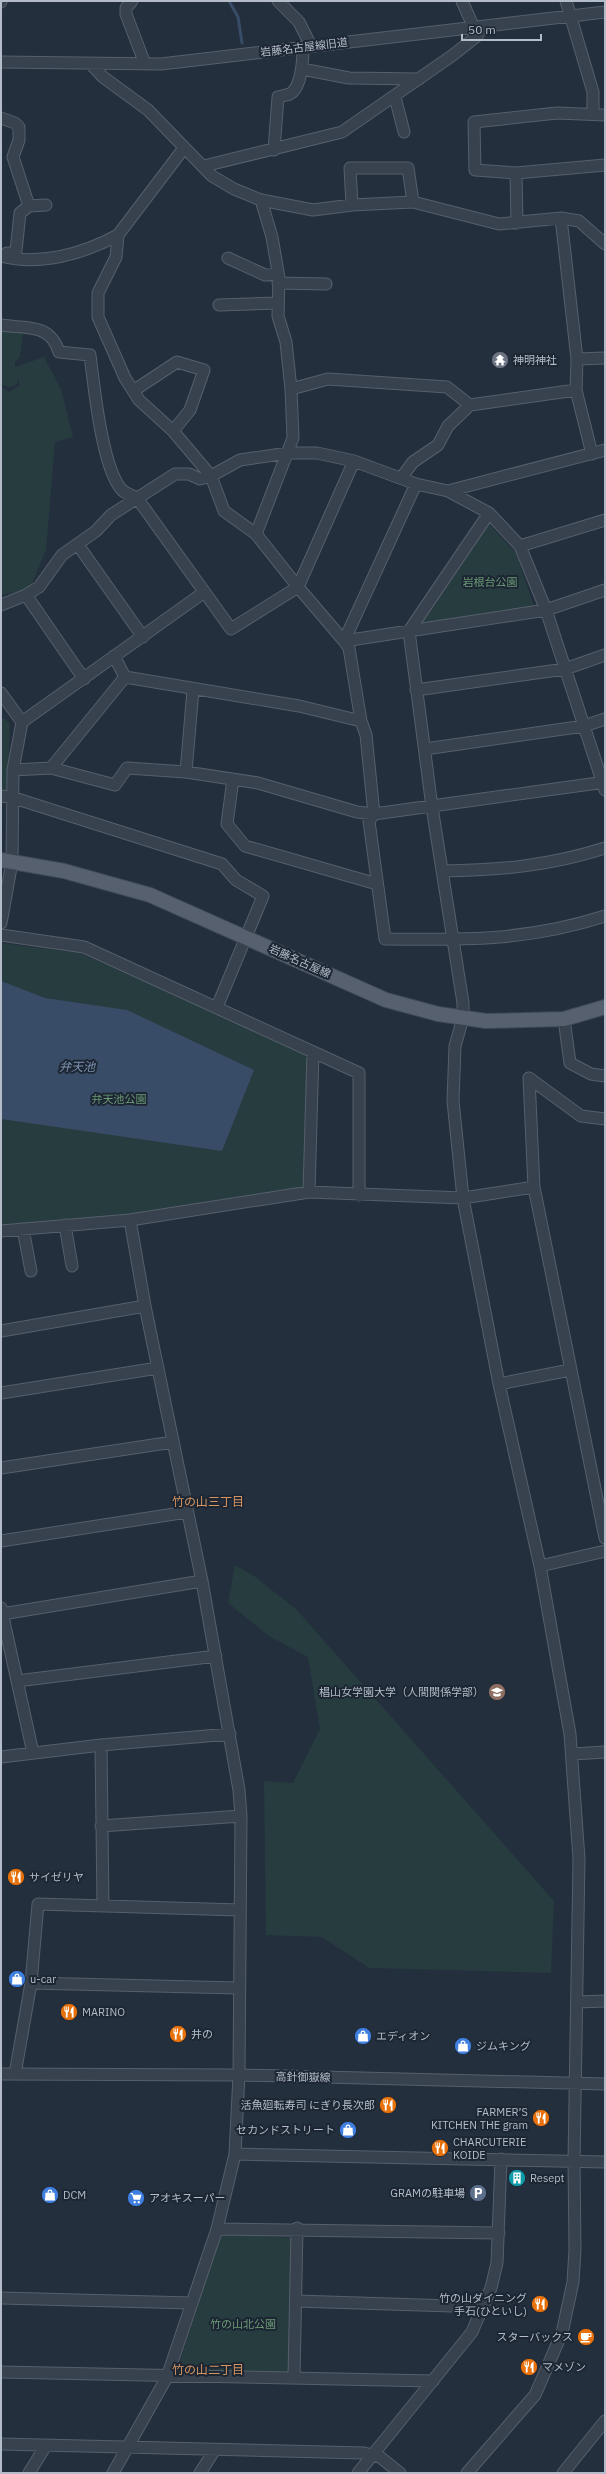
<svg xmlns="http://www.w3.org/2000/svg" width="606" height="2474" viewBox="0 0 606 2474" font-family="'IBM Plex Sans','Noto Sans JP',sans-serif">
<style>
.green{fill:#263c3f}
.water{fill:#394c67}
.lines{fill:none;stroke-linecap:round;stroke-linejoin:round}
.stream{stroke:#394c67;stroke-width:3}
.minor-casing{stroke:#565f6c;stroke-width:13}
.major-casing{stroke:#414a57;stroke-width:16}
.minor{stroke:#38414e;stroke-width:11}
.major{stroke:#56606e;stroke-width:14}
.labels{text-anchor:middle;stroke-width:4;stroke-linejoin:round;paint-order:stroke}
.street-label{font-size:11px;fill:#b4bcc9;stroke:#1d2633}
.poi-label{font-size:11px;fill:#b4bcc9;stroke:#1d2633;text-anchor:start}
.park-label{font-size:11px;fill:#6b9a76;stroke:#1d2633}
.water-label{font-size:12px;font-style:italic;fill:#7c92b1;stroke:#1d2633}
.neighbourhood-label{font-size:12px;fill:#d59563;stroke:#1d2633}
</style>
<rect width="100%" height="100%" fill="#242f3e"/>
<!-- green -->
<path class="green" d="M1 330 23 333 20 357 15 362V367L44 357 61 389 73 437 55 442 46 550 30 589 1 595V387L9 392 20 385 17 379V384L10 388 1 384Z
M489 524 516 553 535 609 419 628Z
M4 718 10 724 8 793 1 792V720Z
M1 943 79 953 313 1054 307 1186 133 1217 1 1227Z
M235 1565 254 1576 296 1609 554 1901 551 1973 369 1968 322 1937 266 1935 264 1781 293 1783 320 1729 308 1657 269 1636 228 1603Z
M221 2233 292 2238 290 2372 177 2371Z"/>
<!-- water -->
<path class="water" d="M1 981 45 998 127 1010 254 1070 222 1151 1 1119Z"/>
<g class="lines">
<!-- stream -->
<path class="stream" d="M229 1 238 17 242 43"/>
<defs>
<path id="minor" d="M132 1 126 8V14L145 64
M278 1 299 22 311 46
M462 1 474 28
M566 1 593 92V114
M1 2V1
M1 62 161 64 605 12
M91 64 103 77 148 110 212 176 234 189 261 200 313 210 352 205 413 202 499 224 561 218 579 221 605 244
M302 69 349 78 419 79
M395 97 404 132
M605 115 557 113 474 122 475 170 516 173 605 165
M1 118 15 123 19 127V140L13 157 29 206 46 205
M274 150 278 97C281 96 287 95 290 94 302 87 303 58 303 47
M204 166 342 132 453 55 477 36 483 27
M516 173 517 223
M352 205 350 168H408L413 202
M561 218 577 359 576 390 592 454
M118 235 116 257 98 293V317L125 378 139 400 173 431 211 476 224 511 256 534 298 587 344 641 546 610 605 590
M1 256C40 266 83 254 118 235L184 148
M6 256 7 253H14L16 251 20 213 29 206
M228 258 265 275 278 274
M278 283 326 284
M219 305 278 303
M1 325C27 329 50 323 59 352L90 355C94 385 102 471 123 491 127 494 133 496 137 498L231 629 298 587 354 461
M577 359 605 358
M291 389 328 379 447 387 470 405
M133 391 177 362 204 370 190 410 173 431
M401 478 413 462 438 445 448 426 470 405 576 390
M416 484 344 641 349 648 361 721 366 735 374 814 369 821 385 939C464 940 528 941 605 916
M448 491 605 450
M256 534 293 438 291 389 286 342 278 316 279 278 272 237 261 200
M78 545 143 637
M520 546 605 520
M26 595 84 679
M1 605 26 595 39 587 62 555 96 531 111 515 175 474H189L200 479 211 476 240 460 288 453H317L354 461 416 484 448 491 489 513 520 546 546 610 605 790
M125 677 299 706 361 721
M416 690 565 669 605 655
M1 693 22 722 13 770 12 862 1 923
M22 722 203 593
M425 749 584 726 605 719
M51 768 125 677 114 656
M13 770 51 768 115 785 127 768 186 772 258 783 357 812 374 814 605 782
M186 772 193 690
M233 779 227 824 245 846 377 884
M1 796 11 797 222 864 236 880 263 896 217 1007
M442 871C500 870 549 866 605 848
M1 935 84 947 359 1073V1195
M564 1019 570 1063 591 1074 605 1076
M529 1078 534 1187 605 1538
M529 1078 581 1116 605 1119
M309 1192 313 1052
M65 1225 72 1266
M23 1229 31 1271
M1 1231 130 1220 309 1192 463 1198 534 1187
M1 1331 145 1306
M499 1384 570 1370
M1 1393 158 1368
M1 1468 173 1442
M1 1541 187 1512
M540 1566 605 1551
M1 1608 33 1753
M2 1614 202 1581
M17 1681 216 1656
M101 1745 103 1906
M573 1754 605 1752
M1 1757 101 1745 230 1734
M101 1826 241 1816
M31 1983 238 1988
M578 2002 605 2001
M1 2074 239 2075 605 2084
M15 2074 31 1983 38 1904 240 1910
M235 2154 605 2162
M217 2229 499 2233
M1 2298 192 2303
M296 2301 483 2307
M1 2372C145 2376 289 2377 433 2381
M294 2377 297 2228
M1 2444 364 2453 380 2457 400 2473
M29 2473 45 2447
M113 2473 167 2377 217 2229 235 2154 239 2075 241 1816 239 1790 202 1581 145 1306 130 1220
M200 2473 214 2451
M358 2473 472 2332 491 2288 497 2263 501 2159
M467 2473 535 2395 562 2333 573 2282 575 2250 574 2161 579 1859 570 1734 540 1566 499 1384 463 1198 453 1101 455 1046 463 1018V1003L432 807 409 631 489 513
M563 2473 605 2421"/>
<path id="major" d="M1 860 64 871 150 895 386 1000 438 1014 486 1021 564 1019 605 1007"/>
</defs>
<!-- minor casing -->
<use href="#minor" class="minor-casing"/>
<!-- major casing -->
<use href="#major" class="major-casing"/>
<!-- minor -->
<use href="#minor" class="minor"/>
<!-- major -->
<use href="#major" class="major"/>
</g>
<!-- icons -->
<defs>
<symbol id="temple-disc" viewBox="-11 -11 22 22"><circle r="9.5" fill="#6b7280" stroke="#1d2633"/><path d="M0-6L5-2H3V0L6.5 2.5H4V6H1.5V3h-3V6H-4V2.5H-6.5L-3 0V-2H-5Z" fill="#fff"/></symbol>
<symbol id="university-disc" viewBox="-11 -11 22 22"><circle r="9.5" fill="#8d6e63" stroke="#1d2633"/><path d="M0-5L7-2L0 1L-7-2ZM-4 1L0 2.5L4 1V4Q0 6-4 4Z" fill="#fff"/></symbol>
<symbol id="restaurant-disc" viewBox="-11 -11 22 22"><circle r="9.5" fill="#e8710a" stroke="#1d2633"/><path d="M-5-6h1v4h1v-4h1v4h1v-4h1v5L-1.5 .5V6h-2V.5L-5-1ZM5-6V6H3V1.5H1.5Q1.5-4 5-6Z" fill="#fff"/></symbol>
<symbol id="shop-disc" viewBox="-11 -11 22 22"><circle r="9.5" fill="#3f7fe0" stroke="#1d2633"/><path d="M-5-2.5h2.3a2.7 3.5 0 0 1 5.4 0H5L5.5 6h-11ZM-1.5-2.5h3a1.5 2.3 0 0 0-3 0Z" fill="#fff"/></symbol>
<symbol id="building-disc" viewBox="-11 -11 22 22"><circle r="9.5" fill="#0f9aa8" stroke="#1d2633"/><path d="M-4-6H4V6H1V3H-1V6H-4ZM-2.5-4.3h1.7v1.8h-1.7ZM.8-4.3h1.7v1.8H.8ZM-2.5-1h1.7V.8h-1.7ZM.8-1h1.7V.8H.8Z" fill="#fff"/></symbol>
<symbol id="parking-disc" viewBox="-11 -11 22 22"><circle r="9.5" fill="#5c6f8a" stroke="#1d2633"/><path d="M-3.5-5.5H1a3.5 3.5 0 0 1 0 7H-1V5.5H-3.5ZM-1-3.4V-.6H.8a1.4 1.4 0 0 0 0-2.8Z" fill="#fff"/></symbol>
<symbol id="supermarket-disc" viewBox="-11 -11 22 22"><circle r="9.5" fill="#3f7fe0" stroke="#1d2633"/><path d="M-6-5.5h2.5l.6 2H6L4.5 2H-2.5L-4.4-4H-6ZM-1.5 3.2a1.3 1.3 0 1 0 .1 0ZM3 3.2a1.3 1.3 0 1 0 .1 0Z" fill="#fff"/></symbol>
<symbol id="cafe-disc" viewBox="-11 -11 22 22"><circle r="9.5" fill="#e8710a" stroke="#1d2633"/><path d="M-5.5-4.5H6V0H3Q3 3.5 0 3.5H-2.5Q-5.5 3.5-5.5 0ZM3-3.2v2h1.7v-2ZM-6 4.5H4V6H-6Z" fill="#fff"/></symbol>
</defs>
<g fill-rule="evenodd">
<use href="#temple-disc" x="490" y="350" width="20" height="20"/>
<use href="#university-disc" x="487" y="1682" width="20" height="20"/>
<use href="#restaurant-disc" x="6" y="1867" width="20" height="20"/>
<use href="#shop-disc" x="7" y="1969" width="20" height="20"/>
<use href="#restaurant-disc" x="59" y="2002" width="20" height="20"/>
<use href="#restaurant-disc" x="168" y="2024" width="20" height="20"/>
<use href="#shop-disc" x="353" y="2026" width="20" height="20"/>
<use href="#shop-disc" x="453" y="2036" width="20" height="20"/>
<use href="#restaurant-disc" x="378" y="2095" width="20" height="20"/>
<use href="#restaurant-disc" x="531" y="2108" width="20" height="20"/>
<use href="#shop-disc" x="338" y="2120" width="20" height="20"/>
<use href="#restaurant-disc" x="430" y="2138" width="20" height="20"/>
<use href="#building-disc" x="507" y="2168" width="20" height="20"/>
<use href="#parking-disc" x="468" y="2183" width="20" height="20"/>
<use href="#shop-disc" x="40" y="2185" width="20" height="20"/>
<use href="#supermarket-disc" x="126" y="2188" width="20" height="20"/>
<use href="#restaurant-disc" x="530" y="2294" width="20" height="20"/>
<use href="#cafe-disc" x="576" y="2327" width="20" height="20"/>
<use href="#restaurant-disc" x="519" y="2357" width="20" height="20"/>
</g>
<g class="labels">
<!-- street labels -->
<g class="street-label">
<text transform="translate(304 47) rotate(-7)" y="4">岩藤名古屋線旧道</text>
<text transform="translate(300 961) rotate(24)" y="4">岩藤名古屋線</text>
<text transform="translate(303 2077) rotate(1)" y="4">高針御嶽線</text>
</g>
<!-- poi labels -->
<g class="poi-label">
<text x="513" y="364">神明神社</text>
<text x="484" y="1696" text-anchor="end">椙山女学園大学（人間関係学部）</text>
<text x="29" y="1881">サイゼリヤ</text>
<text x="30" y="1983">u-car</text>
<text x="82" y="2016">MARINO</text>
<text x="191" y="2038">井の</text>
<text x="376" y="2040">エディオン</text>
<text x="476" y="2050">ジムキング</text>
<text x="375" y="2109" text-anchor="end">活魚廻転寿司 にぎり長次郎</text>
<text x="528" y="2116" text-anchor="end">FARMER’S<tspan x="528" dy="13">KITCHEN THE gram</tspan></text>
<text x="335" y="2134" text-anchor="end">セカンドストリート</text>
<text x="453" y="2146">CHARCUTERIE<tspan x="453" dy="13">KOIDE</tspan></text>
<text x="530" y="2182">Resept</text>
<text x="465" y="2197" text-anchor="end">GRAMの駐車場</text>
<text x="63" y="2199">DCM</text>
<text x="149" y="2202">アオキスーパー</text>
<text x="527" y="2302" text-anchor="end">竹の山ダイニング<tspan x="527" dy="13">手石(ひといし)</tspan></text>
<text x="573" y="2341" text-anchor="end">スターバックス</text>
<text x="542" y="2371">マメゾン</text>
</g>
<!-- park labels -->
<g class="park-label">
<text x="490" y="586">岩根台公園</text>
<text x="119" y="1103">弁天池公園</text>
<text x="243" y="2328">竹の山北公園</text>
</g>
<!-- water labels -->
<g class="water-label">
<text x="77" y="1071">弁天池</text>
</g>
<!-- neighbourhood labels -->
<g class="neighbourhood-label">
<text x="208" y="1506">竹の山三丁目</text>
<text x="208" y="2374">竹の山二丁目</text>
</g>
</g>
<!-- border -->
<rect width="606" height="2474" fill="none" stroke="#b4bcc9" stroke-width="4"/>
<!-- scale -->
<path d="M462 34v6h79v-6" fill="none" stroke="#b4bcc9" stroke-width="2"/>
<text x="468" y="34" font-size="12" fill="#b4bcc9" stroke="#1d2633" stroke-width="3" paint-order="stroke">50 m</text>
</svg>
